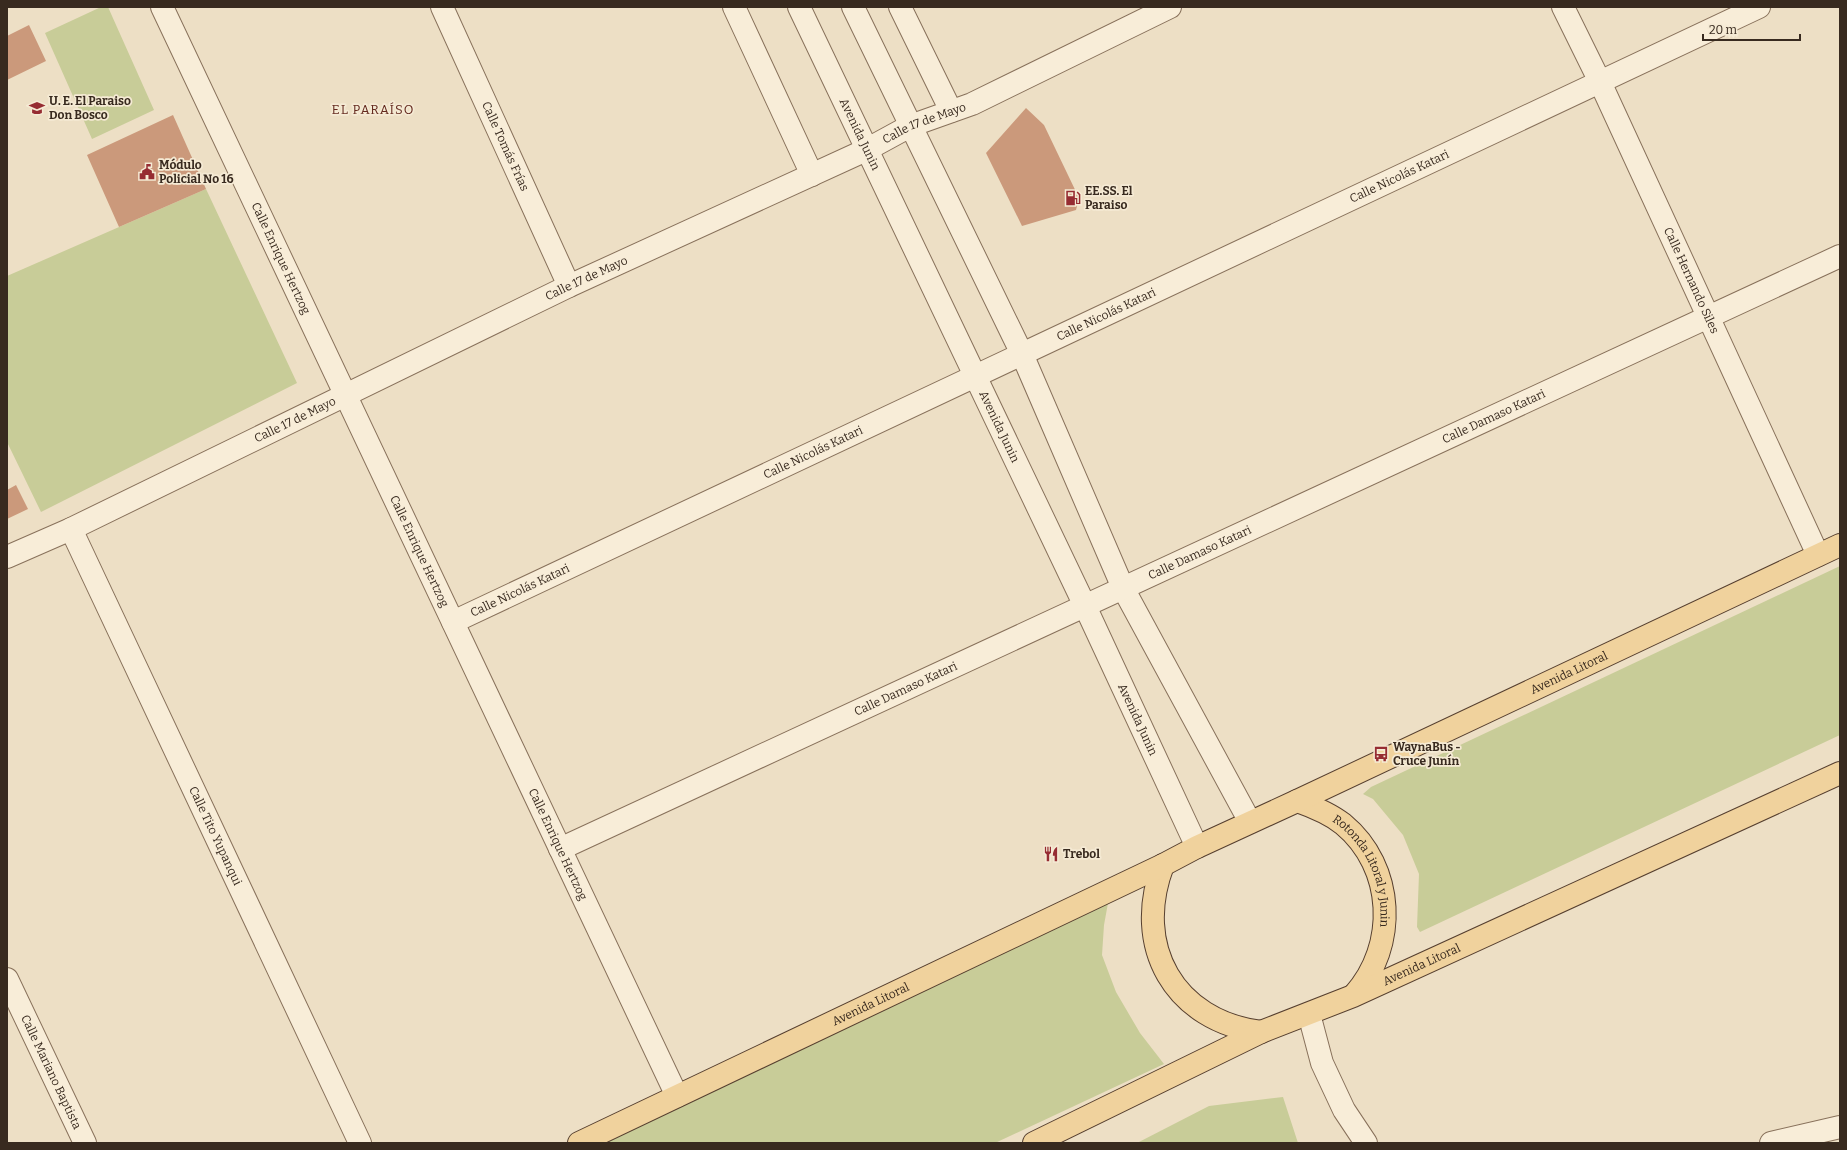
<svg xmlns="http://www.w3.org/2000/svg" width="1847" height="1150" viewBox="0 0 1847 1150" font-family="Bitter,serif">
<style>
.green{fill:#c8cc98}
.building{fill:#cb997b}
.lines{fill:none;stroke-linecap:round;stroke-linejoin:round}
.minor-casing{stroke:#88715b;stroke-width:24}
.major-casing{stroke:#563f2f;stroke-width:24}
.minor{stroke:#f8edd8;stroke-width:22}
.major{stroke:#f0d29d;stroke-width:22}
.labels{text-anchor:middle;stroke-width:3.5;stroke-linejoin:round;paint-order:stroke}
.poi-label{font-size:12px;font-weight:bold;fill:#382a1f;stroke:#f5ead4;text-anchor:start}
.street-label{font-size:12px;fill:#382a1f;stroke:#f5ead4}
.neighbourhood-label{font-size:13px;letter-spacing:1px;fill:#642a1f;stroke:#f5ead4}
</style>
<rect width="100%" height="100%" fill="#eddfc5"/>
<!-- green -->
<path class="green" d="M101 7H108L154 110 92 139 45 33Z
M206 189 297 383 41 512 7 442V276Z
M1840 566V735L1420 932 1417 927 1419 874 1403 835 1373 799 1363 794 1371 787Z
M1108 903 1104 925 1102 955 1116 992 1140 1033 1164 1064 995 1143H603Z
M1283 1097 1298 1143H1137L1209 1106Z"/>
<!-- building -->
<path class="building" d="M29 25 46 61 7 80V36Z
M1026 108 1044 125 1079 198 1076 210 1022 226 986 153Z
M173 115 206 189 119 227 87 155Z
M16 485 28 509 7 519V490Z"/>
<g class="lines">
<defs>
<g id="minor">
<path id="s1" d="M162 7 677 1096"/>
<path id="s2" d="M442 7 569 286"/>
<path d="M734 7 812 175"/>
<path id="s3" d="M799 7 1085 606 1197 847"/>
<path d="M853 7 1022 354 1123 588 1250 822"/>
<path d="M900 7 951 111"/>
<path id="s4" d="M1563 7 1600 82 1818 555"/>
<path id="s5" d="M71 529 360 1143"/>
<path id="s6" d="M7 557 71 529 569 286 866 150 910 126 972 104 1170 7"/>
<path id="s7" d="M453 622 1759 7"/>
<path id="s8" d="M560 849 1840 256"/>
<path id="s9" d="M7 979 85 1143"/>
<path d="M1309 1014 1322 1063 1344 1110 1366 1143"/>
<path d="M1771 1143 1840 1127"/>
</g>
<g id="major">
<path id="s10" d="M1297 801C1314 807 1329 813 1343 824 1395 867 1398 946 1354 995"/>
<path d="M1163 865C1132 946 1174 1021 1261 1032"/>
<path id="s11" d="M579 1143 1163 865 1197 847 1297 801 1840 545"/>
<path id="s12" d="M1034 1143 1261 1032 1353 996 1840 773"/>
</g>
</defs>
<!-- minor casing -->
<use href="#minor" class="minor-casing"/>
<!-- major casing -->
<use href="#major" class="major-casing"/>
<!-- minor -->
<use href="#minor" class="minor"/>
<!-- major -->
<use href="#major" class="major"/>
</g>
<!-- icons -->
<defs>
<symbol id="school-bare" viewBox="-9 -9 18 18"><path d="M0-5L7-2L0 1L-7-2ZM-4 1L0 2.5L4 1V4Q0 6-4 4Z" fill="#962c32" stroke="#f5ead4" stroke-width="2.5" paint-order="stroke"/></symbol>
<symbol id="civic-bare" viewBox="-9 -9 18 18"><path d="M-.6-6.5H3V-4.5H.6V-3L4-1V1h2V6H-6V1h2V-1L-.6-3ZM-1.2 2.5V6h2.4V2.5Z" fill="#962c32" stroke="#f5ead4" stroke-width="2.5" paint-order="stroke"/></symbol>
<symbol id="fuel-bare" viewBox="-9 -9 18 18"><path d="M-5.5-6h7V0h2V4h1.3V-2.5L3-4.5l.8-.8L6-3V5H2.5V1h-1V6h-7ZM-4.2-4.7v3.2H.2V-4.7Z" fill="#962c32" stroke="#f5ead4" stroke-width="2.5" paint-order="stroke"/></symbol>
<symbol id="bus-bare" viewBox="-9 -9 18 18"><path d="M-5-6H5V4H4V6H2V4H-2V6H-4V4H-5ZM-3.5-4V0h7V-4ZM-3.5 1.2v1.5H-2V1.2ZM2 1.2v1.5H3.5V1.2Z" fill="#962c32" stroke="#f5ead4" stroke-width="2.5" paint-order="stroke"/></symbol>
<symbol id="restaurant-bare" viewBox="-9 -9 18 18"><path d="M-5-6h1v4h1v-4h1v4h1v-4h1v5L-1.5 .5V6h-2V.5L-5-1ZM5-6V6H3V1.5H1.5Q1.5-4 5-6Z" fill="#962c32" stroke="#f5ead4" stroke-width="2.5" paint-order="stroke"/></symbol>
</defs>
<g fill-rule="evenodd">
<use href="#school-bare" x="26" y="97" width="22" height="22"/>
<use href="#civic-bare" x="136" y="161" width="22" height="22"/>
<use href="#fuel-bare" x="1062" y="187" width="22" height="22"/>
<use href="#bus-bare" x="1370" y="743" width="22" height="22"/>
<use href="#restaurant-bare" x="1040" y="843" width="22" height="22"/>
</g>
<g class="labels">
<!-- poi labels -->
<g class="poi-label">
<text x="49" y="105">U. E. El Paraiso<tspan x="49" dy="14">Don Bosco</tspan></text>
<text x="159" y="169">Módulo<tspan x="159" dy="14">Policial No 16</tspan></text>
<text x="1085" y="195">EE.SS. El<tspan x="1085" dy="14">Paraiso</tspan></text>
<text x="1393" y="751">WaynaBus -<tspan x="1393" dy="14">Cruce Junín</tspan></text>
<text x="1063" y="858">Trebol</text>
</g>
<!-- street labels -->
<g class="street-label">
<text dy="4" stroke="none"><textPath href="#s6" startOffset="1015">Calle 17 de Mayo</textPath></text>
<text dy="4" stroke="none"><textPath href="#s3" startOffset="141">Avenida Junin</textPath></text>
<text dy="4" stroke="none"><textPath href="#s2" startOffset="153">Calle Tomás Frías</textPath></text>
<text dy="4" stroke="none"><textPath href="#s7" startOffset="1046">Calle Nicolás Katari</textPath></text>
<text dy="4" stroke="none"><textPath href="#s1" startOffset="278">Calle Enrique Hertzog</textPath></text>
<text dy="4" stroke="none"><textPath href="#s6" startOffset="643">Calle 17 de Mayo</textPath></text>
<text dy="4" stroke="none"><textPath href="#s4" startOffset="302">Calle Hernando Siles</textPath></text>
<text dy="4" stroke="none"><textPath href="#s7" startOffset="722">Calle Nicolás Katari</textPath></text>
<text dy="4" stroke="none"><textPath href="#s8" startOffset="1029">Calle Damaso Katari</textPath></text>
<text dy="4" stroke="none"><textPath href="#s6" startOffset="319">Calle 17 de Mayo</textPath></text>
<text dy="4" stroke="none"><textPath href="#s3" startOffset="465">Avenida Junin</textPath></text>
<text dy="4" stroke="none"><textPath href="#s7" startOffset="398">Calle Nicolás Katari</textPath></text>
<text dy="4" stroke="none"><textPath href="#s1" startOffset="602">Calle Enrique Hertzog</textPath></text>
<text dy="4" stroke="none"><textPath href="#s8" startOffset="705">Calle Damaso Katari</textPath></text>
<text dy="4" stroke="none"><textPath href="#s7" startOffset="74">Calle Nicolás Katari</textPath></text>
<text dy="4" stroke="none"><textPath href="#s11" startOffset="1096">Avenida Litoral</textPath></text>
<text dy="4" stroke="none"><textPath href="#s8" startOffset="381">Calle Damaso Katari</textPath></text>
<text dy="4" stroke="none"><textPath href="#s3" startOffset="789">Avenida Junin</textPath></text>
<text dy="4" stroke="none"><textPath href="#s5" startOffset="339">Calle Tito Yupanqui</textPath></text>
<text dy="4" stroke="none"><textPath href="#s1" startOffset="926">Calle Enrique Hertzog</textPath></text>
<text dy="4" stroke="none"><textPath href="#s10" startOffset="104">Rotonda Litoral y Junin</textPath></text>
<text dy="4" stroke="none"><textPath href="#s12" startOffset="427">Avenida Litoral</textPath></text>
<text dy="4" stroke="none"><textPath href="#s11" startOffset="323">Avenida Litoral</textPath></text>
<text dy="4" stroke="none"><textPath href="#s9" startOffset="103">Calle Mariano Baptista</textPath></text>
</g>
<!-- neighbourhood labels -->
<g class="neighbourhood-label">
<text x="373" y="114">EL PARAÍSO</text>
</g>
</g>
<!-- border -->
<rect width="1847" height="1150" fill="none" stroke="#382a1f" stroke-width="16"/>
<!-- scale -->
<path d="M1703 34v6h97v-6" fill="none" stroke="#382a1f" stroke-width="2"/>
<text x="1709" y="34" font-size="12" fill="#382a1f" stroke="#f5ead4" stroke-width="3" paint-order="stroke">20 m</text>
</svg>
